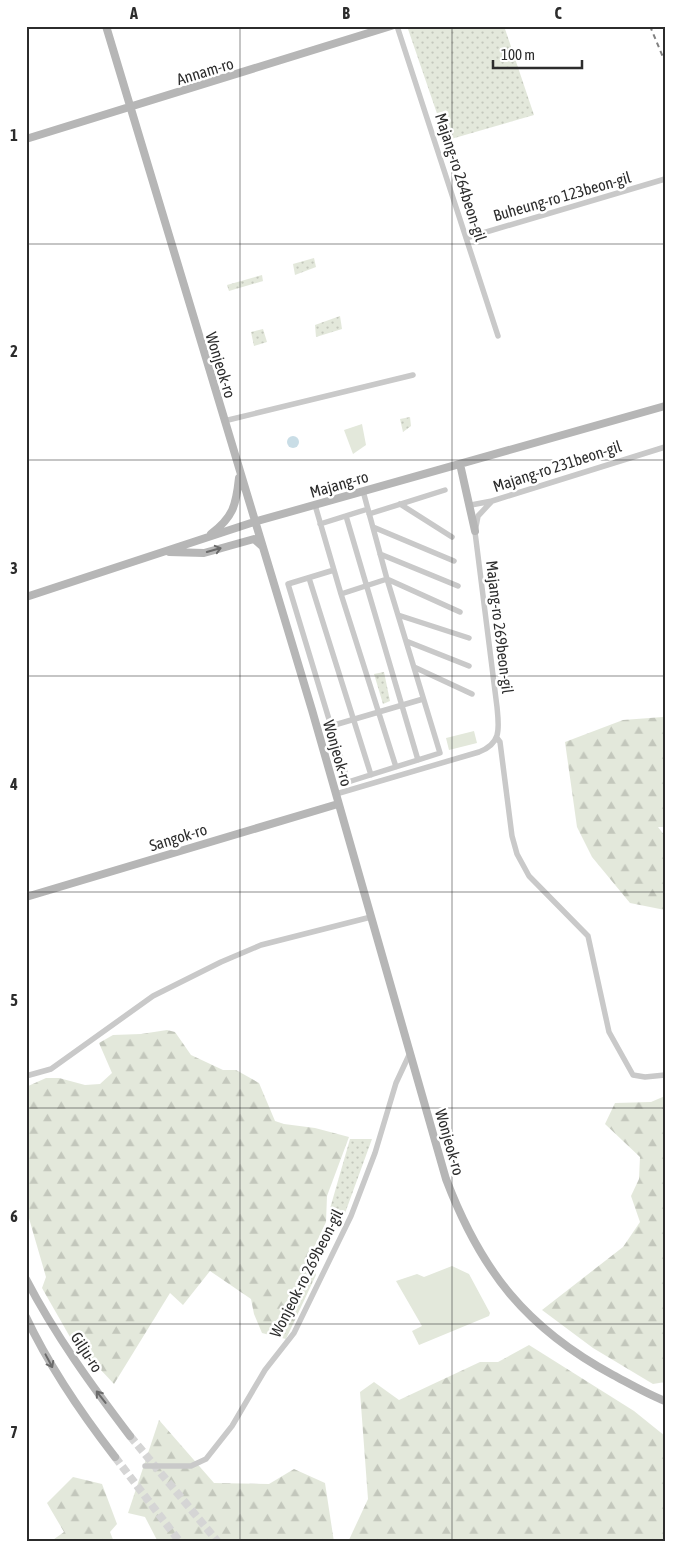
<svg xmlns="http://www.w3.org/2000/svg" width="691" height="1568" viewBox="0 0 691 1568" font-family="'Asap Condensed',sans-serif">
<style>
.grass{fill:#e3e8db}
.forest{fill:url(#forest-firs)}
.park{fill:url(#park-dots)}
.water{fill:#c9dde6}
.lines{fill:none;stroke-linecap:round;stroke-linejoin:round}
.secondary-tunnel{stroke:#d5d5d5;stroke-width:8;stroke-dasharray:8 4;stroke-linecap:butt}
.street{stroke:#c9c9c9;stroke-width:5.5}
.secondary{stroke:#b6b6b6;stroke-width:8}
.rail{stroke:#818181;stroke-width:2;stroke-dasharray:5 4;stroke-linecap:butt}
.oneway{stroke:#6a6a6a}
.grid{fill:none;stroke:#2c2c2c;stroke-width:1;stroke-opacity:0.55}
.labels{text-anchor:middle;stroke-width:5;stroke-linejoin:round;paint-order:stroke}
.street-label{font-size:16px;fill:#2c2c2c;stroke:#fff}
.neatline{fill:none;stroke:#2c2c2c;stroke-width:2}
.grid-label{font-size:16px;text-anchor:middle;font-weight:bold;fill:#2c2c2c}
</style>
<defs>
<pattern id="forest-firs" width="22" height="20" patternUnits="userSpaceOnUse" patternTransform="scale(1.25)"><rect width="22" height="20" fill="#e3e8db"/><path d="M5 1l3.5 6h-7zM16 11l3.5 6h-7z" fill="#c3c7bc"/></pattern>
<pattern id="park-dots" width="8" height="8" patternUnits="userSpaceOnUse" patternTransform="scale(1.25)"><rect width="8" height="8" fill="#e3e8db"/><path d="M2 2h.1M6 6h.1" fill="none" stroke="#c3c7bc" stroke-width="1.8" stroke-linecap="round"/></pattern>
</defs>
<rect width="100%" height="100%" fill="#fff"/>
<!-- grass -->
<path class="grass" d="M362 424 366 445 353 454 344 430Z
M474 731 477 743 449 750 446 738Z
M452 1266 469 1274 490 1313 489 1316 419 1345 412 1331 422 1326 396 1281 417 1274 424 1277Z"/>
<!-- forest -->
<path class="forest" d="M663 717 665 827H658L665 836V910L630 903 592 857 577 827 565 742 623 720Z
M167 1030 175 1032 191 1055 223 1070H236L259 1083 275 1121 284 1124 315 1128 349 1137 327 1196 326 1222 309 1258 316 1275 286 1339 262 1333 254 1314 251 1299 210 1271 183 1305 170 1293 114 1384 70 1337 42 1288 46 1277 26 1208V1087L46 1078H59L85 1085 100 1084 112 1073 99 1043 113 1035 141 1034Z
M665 1096V1382L653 1384 593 1348 542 1310 623 1247 640 1222 631 1196 639 1179 640 1157 605 1124 615 1103 651 1102Z
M529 1345 634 1411 665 1436V1542H348L368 1499 360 1392 374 1382 399 1400 480 1362H498Z
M159 1420 214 1483 269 1484 294 1469 325 1483 334 1542H158L145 1517 128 1513Z
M73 1477 102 1484 117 1524 110 1532 114 1542H50L64 1532 47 1503Z"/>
<!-- park -->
<path class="park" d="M410 26H504L534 115 451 139 444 134 408 29Z
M314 258 316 267 295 275 293 264Z
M262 275 263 281 229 291 227 285Z
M340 316 342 329 316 337 315 325Z
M263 329 267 342 254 346 251 332Z
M410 417 411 426 403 432 400 419Z
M384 672 390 701 383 704 374 674Z
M350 1139H372L344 1216 329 1212Z"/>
<!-- water -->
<path class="water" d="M287 442a6 6 0 1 1 12 0a6 6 0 1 1-12 0Z"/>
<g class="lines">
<!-- secondary-tunnel -->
<path class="secondary-tunnel" d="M130 1436 218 1542
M115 1457 180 1542"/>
<!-- street -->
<path class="street" d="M397 26 498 336
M466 238 665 179
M224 421 413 375
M400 504 452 537
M315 505 341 594 387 579 363 491
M471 505 492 501
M369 514 445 490
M346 516 418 760
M320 524 368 509
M373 527 454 561
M380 554 458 586
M334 570 288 584 348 782 440 753 387 579
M309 578 371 775
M387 579 460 612
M341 594 396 767
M398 615 469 638
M406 641 469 666
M414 667 472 694
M331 726 423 699
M497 738 500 742 512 836 517 854 529 876 588 936 609 1032 633 1075 645 1077 665 1075
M336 794 479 752C502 743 499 728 497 707L475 532 478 516 492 501 665 447
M26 1076 51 1069 153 996 221 962 261 945 371 917
M145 1466H191L206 1459 232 1426 265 1370 294 1333 351 1216 375 1153 396 1083 410 1053"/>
<!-- secondary -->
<path class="secondary" d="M106 26 312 710 446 1179C481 1271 526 1328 613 1375 630 1384 647 1394 665 1401
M26 139 391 26
M460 464 475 531
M211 534C233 517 236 506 239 478
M169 552 204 553 254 539 262 546
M26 597 254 522 665 406
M26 897 338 804
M26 1279C55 1335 92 1386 130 1436
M26 1317C50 1368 81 1413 115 1457"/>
<!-- rail -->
<path class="rail" d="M650 26 665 62"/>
</g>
<!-- one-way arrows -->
<defs><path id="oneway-shaft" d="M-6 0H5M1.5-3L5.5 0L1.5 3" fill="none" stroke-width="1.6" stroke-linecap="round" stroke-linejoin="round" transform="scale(1.25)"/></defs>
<g class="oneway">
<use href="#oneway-shaft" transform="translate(214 550) rotate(-16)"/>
<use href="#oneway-shaft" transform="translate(49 1361) rotate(62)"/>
<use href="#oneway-shaft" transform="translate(101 1397) rotate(-128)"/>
</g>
<!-- grid -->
<path class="grid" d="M240 26V1542M452 26V1542M26 244H665M26 460H665M26 676H665M26 892H665M26 1108H665M26 1324H665"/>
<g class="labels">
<!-- street labels -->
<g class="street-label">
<text transform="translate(205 71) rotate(-17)" y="6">Annam-ro</text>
<text transform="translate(461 177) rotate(72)" y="6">Majang-ro 264beon-gil</text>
<text transform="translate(562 196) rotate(-16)" y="6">Buheung-ro 123beon-gil</text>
<text transform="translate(221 365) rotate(73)" y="6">Wonjeok-ro</text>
<text transform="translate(557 466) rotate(-18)" y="6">Majang-ro 231beon-gil</text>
<text transform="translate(339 484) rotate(-16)" y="6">Majang-ro</text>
<text transform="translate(500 627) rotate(83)" y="6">Majang-ro 269beon-gil</text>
<text transform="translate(338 753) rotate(74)" y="6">Wonjeok-ro</text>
<text transform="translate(178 837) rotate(-17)" y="6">Sangok-ro</text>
<text transform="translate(450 1142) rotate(74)" y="6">Wonjeok-ro</text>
<text transform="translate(306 1273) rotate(-63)" y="6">Wonjeok-ro 269beon-gil</text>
<text transform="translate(87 1352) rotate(57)" y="6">Gilju-ro</text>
</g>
</g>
<!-- border -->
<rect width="691" height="1568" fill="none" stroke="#ffffff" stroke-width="55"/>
<!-- scale -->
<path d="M493 60v8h89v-8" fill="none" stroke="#2c2c2c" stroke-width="2.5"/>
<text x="501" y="60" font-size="15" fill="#2c2c2c" stroke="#ffffff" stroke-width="4" paint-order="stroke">100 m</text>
<rect x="28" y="28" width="636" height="1512" class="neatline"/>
<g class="grid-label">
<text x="134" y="19">A</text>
<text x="346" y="19">B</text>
<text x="558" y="19">C</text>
<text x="14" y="141">1</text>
<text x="14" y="357">2</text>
<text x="14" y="574">3</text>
<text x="14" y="790">4</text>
<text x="14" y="1006">5</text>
<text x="14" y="1222">6</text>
<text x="14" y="1438">7</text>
</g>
</svg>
